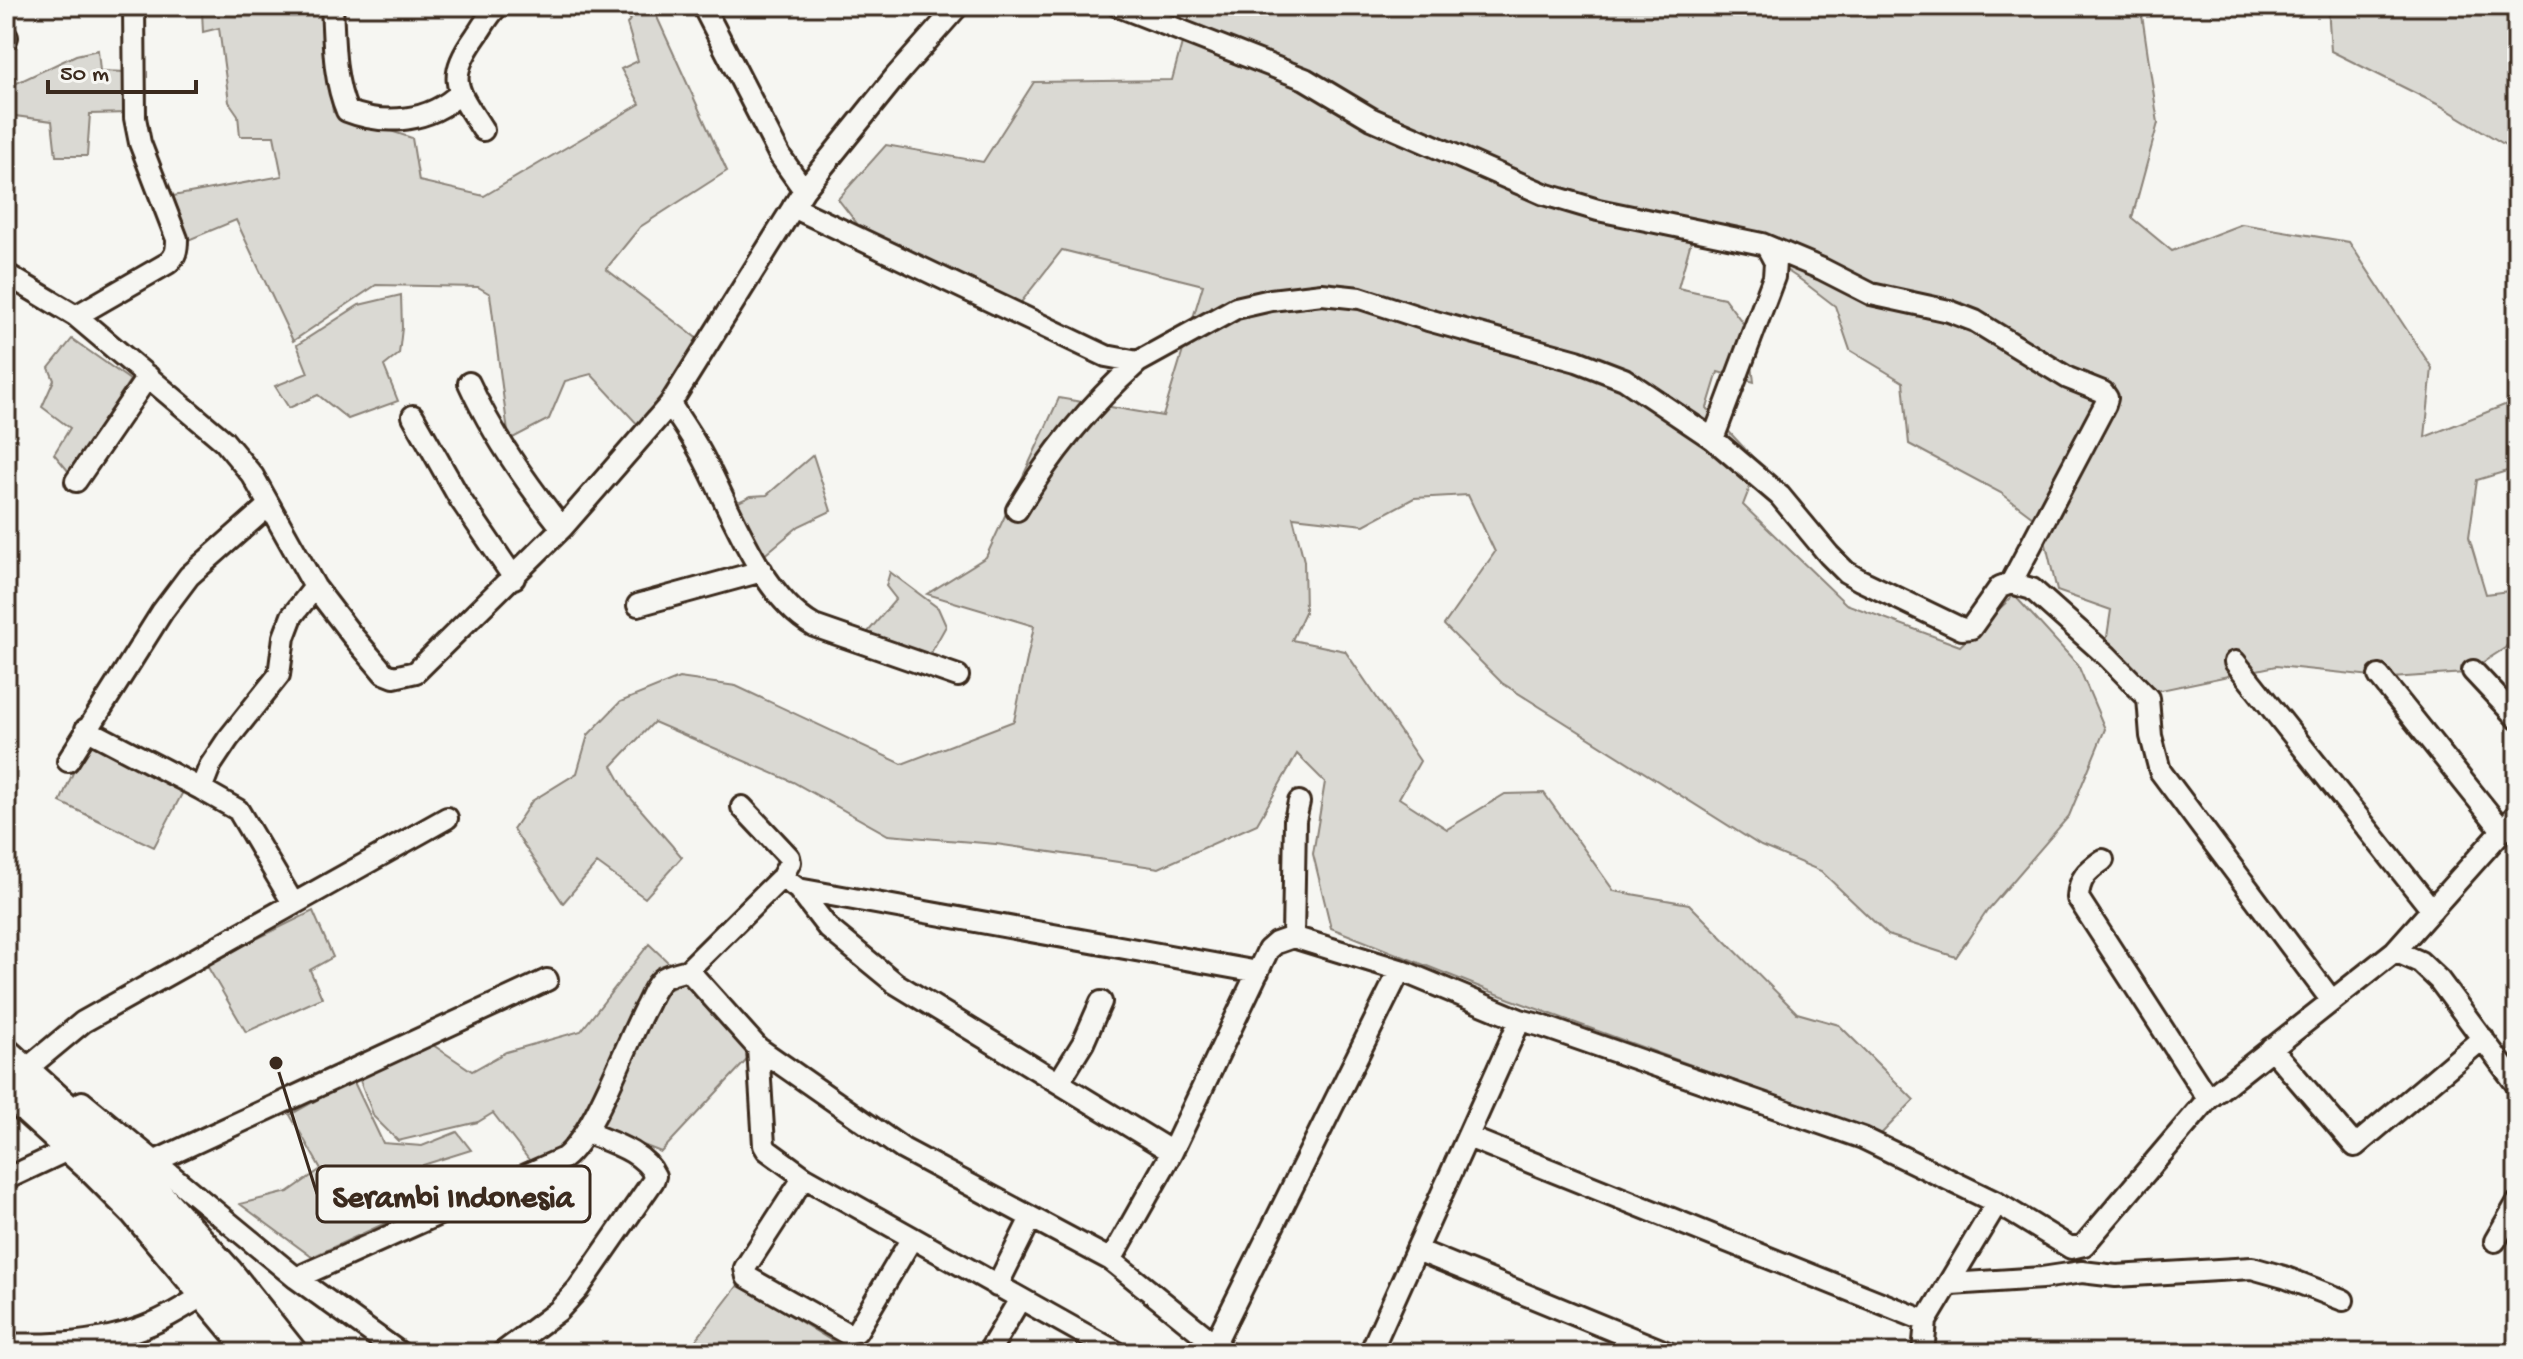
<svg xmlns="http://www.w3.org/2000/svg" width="2523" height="1359" viewBox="0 0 2523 1359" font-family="'Gochi Hand',sans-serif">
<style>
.green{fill:#dad9d3;stroke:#8a8278;stroke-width:2}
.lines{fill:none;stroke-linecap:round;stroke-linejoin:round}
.minor-casing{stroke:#3b2a1e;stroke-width:26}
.trunk-casing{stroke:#3b2a1e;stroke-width:38}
.minor{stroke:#f6f6f2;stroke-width:20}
.trunk{stroke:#f6f6f2;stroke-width:32}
.leader{fill:none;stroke:#3b2a1e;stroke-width:3}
.callout-dot{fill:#3b2a1e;stroke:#f6f6f2;stroke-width:3}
.callout{fill:#f6f6f2;stroke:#3b2a1e;stroke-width:3}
.callout-label{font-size:32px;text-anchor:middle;font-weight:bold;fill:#3b2a1e}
</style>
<rect width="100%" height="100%" fill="#f6f6f2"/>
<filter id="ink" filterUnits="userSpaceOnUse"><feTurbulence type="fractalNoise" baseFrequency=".0125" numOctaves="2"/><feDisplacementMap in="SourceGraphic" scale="16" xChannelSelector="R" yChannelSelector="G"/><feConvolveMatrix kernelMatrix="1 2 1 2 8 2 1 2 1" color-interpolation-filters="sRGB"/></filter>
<g filter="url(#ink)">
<!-- green -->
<path class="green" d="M199 6H326L324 46 333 112 412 138 419 181 484 196 640 104 621 69 638 61 627 24 640 6H652L727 171 640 227 606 269 699 340 640 427 591 374 565 381 549 419 509 440 490 294 478 287 376 285 293 341 236 220 186 241 173 196 282 176 274 136H240L238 115 229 102 219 28 203 32 202 11Z
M1192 6H2138L2142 15 2158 123 2132 218 2172 251 2242 224 2349 242 2432 368 2425 437 2517 400V468L2477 480 2469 537 2486 594 2517 590V630L2505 648 2466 673 2391 678 2276 666 2147 693 2105 650 2111 610 2057 591 2041 523 2001 493 1909 444 1903 382 1850 350 1835 306 1801 280 1745 243 1692 238 1678 288 1724 298 1748 330 1754 382 1718 372 1707 408 1759 464 1743 505 1846 604 1960 646 2014 595 2078 665 2105 729 2069 816 1987 911 1956 957 1888 935 1821 871 1761 846 1502 683 1444 625 1495 552 1468 495 1414 498 1364 525 1293 517 1304 561 1305 612 1292 640 1345 651 1420 761 1399 798 1447 829 1505 794 1544 793 1614 891 1689 904 1797 1013 1839 1025 1914 1100 1881 1134 1510 999 1331 928 1313 854 1325 782 1297 754 1257 824 1159 868 996 844 888 835 793 782 654 722 612 766 628 795 682 857 645 898 597 863 563 903 513 829 532 801 577 773 588 735 620 702 679 678 736 686 902 764 1014 721 1034 626 927 594 986 557 1059 398 1163 416 1203 285 1062 250 1015 310 876 248 838 199 886 145 983 162 1034 82 1172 80Z
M2328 6H2517V152L2441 106 2331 51Z
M98 50 100 71 127 72 128 113 90 114 87 156H56L52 121 8 115 6 88 76 55Z
M401 295 402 328 399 354 384 366 398 401 348 419 318 395 289 408 275 386 308 373 297 345 359 305Z
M72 339 130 380 69 472 54 454 70 428 42 407 54 380 49 368Z
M813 455 831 511 799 526 761 558 734 504 751 496 767 495Z
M890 572 938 608 946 626 928 658 867 633 896 599 886 586Z
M88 739 184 790 154 847 60 802Z
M313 911 333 957 310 970 322 998 246 1032 206 964Z
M649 944 670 964 646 986 567 1147 533 1165 493 1113 478 1122 398 1141 374 1117 358 1075 433 1045 472 1071 506 1052 581 1031Z
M685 982 741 1040 758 1048 661 1152 599 1128 666 991Z
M353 1080 383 1143 422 1146 457 1132 471 1150 423 1165 426 1187 431 1202 312 1257 240 1204 288 1192 321 1169 290 1115Z
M739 1284 845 1349 844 1353H751L736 1348 732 1353H693L689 1349Z"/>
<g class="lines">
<defs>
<path id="minor" d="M332 6C334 41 333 78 347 111 385 126 430 122 460 93
M703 6 780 156 804 190
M1118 6 1305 79 1372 119 1544 194 1598 210 1762 244 1822 269 1871 294 1949 311 1975 321 2068 378 2103 392 2107 398 2105 405 2011 583
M6 40 7 37
M483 130C457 89 445 80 476 36 483 26 489 14 498 6
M793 207 1106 356 1138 362 1236 308 1271 300 1322 294 1360 298 1428 320 1577 361 1624 379 1713 439 1780 496 1829 555 1846 572 1860 580 1962 629 1971 628 2000 587 2011 583 2032 589 2107 656 2148 698 2151 736 2160 771 2332 1001
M6 274 76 316 224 441 253 476 315 587 351 634 384 673 394 677 416 672 562 528 670 404 804 190 896 76 958 6
M76 316 168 263C176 256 177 250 177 239L140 143 135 118 134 6
M469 383C493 436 526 483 562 528
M670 404C681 421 693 438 703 457 731 510 761 596 814 626L958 676
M413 416 460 499 514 578
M1713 439 1774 277 1775 262 1767 247
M76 481 148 376
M1017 510C1050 454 1090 405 1138 362
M638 605 762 571
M2235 662 2432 910
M2473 671 2517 718
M2379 676 2503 831
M86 729 201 789
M68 761 162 612 189 576 268 506
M2103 860C2087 871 2079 878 2078 898L2208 1099
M782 877 798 889 1258 972
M798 889 828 928 895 983 1172 1152
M293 903 238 810 201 789 210 766 228 739 279 675 284 637 292 616 315 587
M1293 937 1295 820 1299 802
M2395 951 2517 814
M688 970 758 1048 903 1149 1111 1260 1226 1353
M758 1048 764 1145 767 1150 804 1177 1118 1353
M2271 1048 2355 1146 2483 1038
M24 1071 83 1022 447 818
M1059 1082 1083 1043 1101 1002
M73 1115 82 1102 296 1278 400 1353
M1468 1137 1926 1321
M134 1171 547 980
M804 1177 745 1268 747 1277 846 1333 857 1331 912 1238
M6 1179 72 1148
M2495 1241 2517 1203
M1417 1250 1668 1353
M1111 1260 1172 1152 1268 950 1276 943 1293 937 1400 970 1520 1020
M296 1278 564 1158C593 1136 625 1047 644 1010 650 1000 654 985 664 978 671 974 680 972 688 970L782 877 790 862 789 857 742 807
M1951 1284 2042 1278 2082 1272 2116 1276 2252 1268 2284 1277 2343 1300
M997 1286 1031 1218
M1215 1343 1400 970
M6 1344C48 1346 95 1343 135 1330 161 1322 184 1307 207 1293
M502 1353 558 1311 578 1289 653 1181 655 1176C644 1151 609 1142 586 1132
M988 1353 1020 1299
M1370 1353 1520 1020 1542 1026 1863 1138 1997 1203 2071 1248 2084 1245 2208 1099 2395 951 2420 962 2439 980 2517 1085
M1923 1353 1926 1321 1997 1203"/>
<path id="trunk" d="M6 1056 134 1171 227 1274 290 1353
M6 1088 93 1167 136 1210 256 1353"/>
</defs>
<!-- minor casing -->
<use href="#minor" class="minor-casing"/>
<!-- trunk casing -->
<use href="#trunk" class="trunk-casing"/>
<!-- minor -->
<use href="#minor" class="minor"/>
<!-- trunk -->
<use href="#trunk" class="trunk"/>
</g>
</g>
<!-- callouts -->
<path class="leader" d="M276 1063L317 1194"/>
<circle class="callout-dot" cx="276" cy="1063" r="8"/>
<rect class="callout" x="317" y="1166" width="273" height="56" rx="8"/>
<g class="callout-label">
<text x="453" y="1206">Serambi Indonesia</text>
</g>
<!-- margin -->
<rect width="2523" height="1359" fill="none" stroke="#f6f6f2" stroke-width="32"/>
<rect x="16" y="16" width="2491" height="1327" fill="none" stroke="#3b2a1e" stroke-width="3" filter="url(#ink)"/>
<!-- scale -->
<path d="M48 80v12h148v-12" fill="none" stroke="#3b2a1e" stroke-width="4"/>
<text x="60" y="80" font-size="24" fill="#3b2a1e" stroke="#f6f6f2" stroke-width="6" paint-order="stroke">50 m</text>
</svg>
